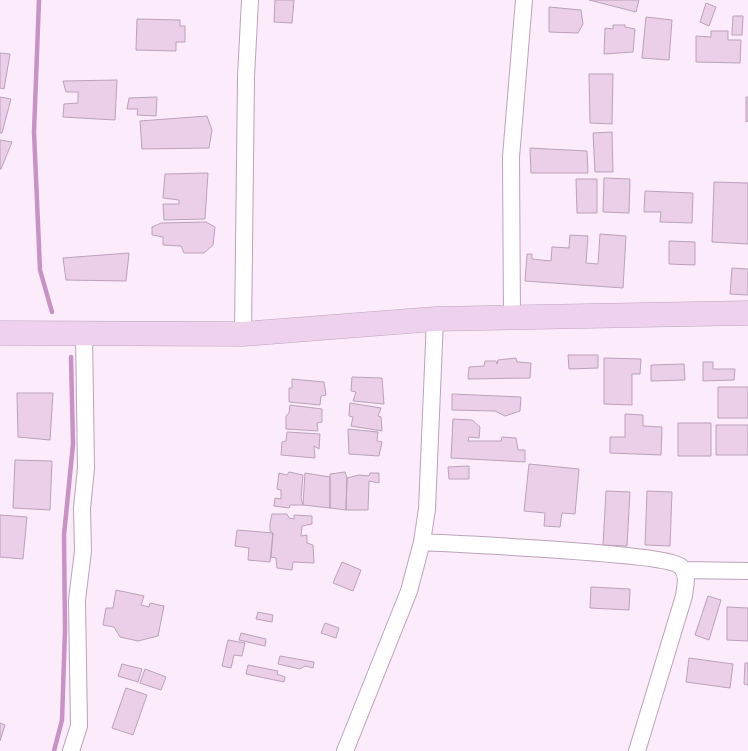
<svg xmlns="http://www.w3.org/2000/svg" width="748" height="751" viewBox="0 0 748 751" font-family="'Fira Sans Condensed',sans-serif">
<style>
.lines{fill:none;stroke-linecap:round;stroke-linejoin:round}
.stream{stroke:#c693c4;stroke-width:4.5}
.building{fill:#ebcfe9;stroke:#bba1ba}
.minor-casing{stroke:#bda2bb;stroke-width:18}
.secondary-casing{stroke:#bda2bb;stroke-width:25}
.minor{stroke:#fff;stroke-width:16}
.secondary{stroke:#eed2ed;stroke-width:24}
</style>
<rect width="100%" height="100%" fill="#fcebfb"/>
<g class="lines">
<!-- stream -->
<path class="stream" d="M39 0 34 132 40 270 52 312
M54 751 62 720 65 630 64 535 73 444 71 357"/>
</g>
<!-- building -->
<path class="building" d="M275 0H294L292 23 274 22Z
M589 0H639L636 12Z
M706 3 716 7 709 26 700 22Z
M549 7 581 10 583 24 578 33 549 32Z
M733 16H743L742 35H732Z
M646 17 672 20 669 60 642 58Z
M137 19 180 20V26H185V42H176V51L136 50Z
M613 25H625V27L635 29 633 52 604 54 605 28 613 29Z
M711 31H728V40H741L740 63 696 62V36L711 37Z
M0 53 10 54 4 89 0 88Z
M589 74H613L612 124 590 123Z
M117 80 115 120 63 117 64 104 78 103V92H66L63 81Z
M0 97 11 99 2 133H0Z
M157 97 156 116 137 115 138 109H127L129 98Z
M746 97H748V121L746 122Z
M207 116 212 130 209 148 142 149 140 121Z
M612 132 613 172H595L593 133Z
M0 140 12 142 1 169H0Z
M530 148 587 151 588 173H531Z
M208 173 205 219 164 220 163 204H179V200L163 198 165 174Z
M604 178 630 179 629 213 603 212Z
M576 179H597V213H577Z
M714 182 748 183V244L712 242Z
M645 191 693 193 692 223 660 222 661 212H644Z
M206 222 215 227 213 245 204 253H184L181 246 163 245V237L152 235V227L161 223Z
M600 234 626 236 623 288 525 281 527 254H532V259L551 261 552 247 569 248 570 235 588 236 586 263 598 264Z
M669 241 695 242V265L669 264Z
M129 253 126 281 66 280 63 258Z
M732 268 748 269V295L730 294Z
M568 355H598V368L569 369Z
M516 358 517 362 531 363 530 378 468 379 469 367 484 366 485 361H496L497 364 498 360Z
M604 358 641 359 640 374H632V405L604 404Z
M703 362H713V369H735L734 380 703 381Z
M684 364 685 380 651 381V365Z
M352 377 382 378 384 404 353 401 356 392 351 391Z
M292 379 324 382 326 395 321 396 320 405 289 402V388H292Z
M718 387H748V418H718Z
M17 393H53L50 440 18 437Z
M452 394 521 397 520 411 505 416 495 411 452 410Z
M350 403 381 408 378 416 381 417 382 431 351 426 353 417 349 416Z
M290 405 322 409V422L317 423 318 431 286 429V416L289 413Z
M625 414 643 415V426L662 427 661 455 610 453V437H625Z
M453 419 472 420 480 427 479 438 469 437 468 441H501L502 437 516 438 518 450H525V462L451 458Z
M678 423H711V456H678Z
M716 425H748V455H716Z
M348 429 378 432 377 441 382 442 379 456 349 454Z
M287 432 320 434 319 449 314 446 315 458 281 455 282 442 286 441Z
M15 460 52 461 50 510 13 508Z
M529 464 579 469 575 514 562 513 560 527 544 526 545 513 524 511Z
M469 466V479H449L448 467Z
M289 472 303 475 301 498 303 505H290L289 508 274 506 275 498 281 499V490L277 489 279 473 287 475Z
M345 472 347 478 346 510 330 508V474Z
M305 473 330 477V508L303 505Z
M370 473H379V483L369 481 368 510H346L347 478 359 475 369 476Z
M606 491 630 492 627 546 603 545Z
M647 491 672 492 670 546 645 545Z
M272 514H287L289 518 294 519V515L312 516V524L302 526 301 536 307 535V543L313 545 314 563 293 562 292 570 277 568 276 558 271 557 273 533 270 531V523Z
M0 515 27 517 23 559 0 557Z
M237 530 273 533 270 562 248 560 249 548 235 546Z
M342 562 361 570 353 591 333 583Z
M591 587 630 589 629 610 590 608Z
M116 590 144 596 141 605 149 607 150 603 164 606 158 636 138 641 120 637 114 627 103 625 106 608H113Z
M708 596 721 600 709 640 695 635Z
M727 607 748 608V641L727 640Z
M258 612 273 615 272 622 256 619Z
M325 623 339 628 336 638 321 633Z
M241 633 266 639 265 646 239 640Z
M228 640 245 643 242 656 234 655 231 668 222 666Z
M280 656 314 662 313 668 305 666 300 669 278 664Z
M689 658 733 664 730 688 686 682Z
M745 663H748V685L744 684Z
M122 664 142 669 138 682 118 676Z
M248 665 278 671 277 674 285 677 284 682 246 674Z
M145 669 166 677 161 690 140 683Z
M126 688 147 695 133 735 112 728Z
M0 723 5 725 0 741Z"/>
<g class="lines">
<defs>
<path id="minor" d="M512 317 511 157 524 0
M243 334 246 77 250 0
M422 542C456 544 669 553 681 567 689 575 685 586 684 596L637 751
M683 570 748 571
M71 751 79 726 77 600 83 551 82 508 86 468 84 333
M345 751 409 591 422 542 427 509 435 319"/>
<path id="secondary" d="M0 333 243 334 435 319 748 313"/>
</defs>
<!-- minor casing -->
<use href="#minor" class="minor-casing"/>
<!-- secondary casing -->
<use href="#secondary" class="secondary-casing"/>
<!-- minor -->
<use href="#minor" class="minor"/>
<!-- secondary -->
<use href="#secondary" class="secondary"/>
</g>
</svg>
